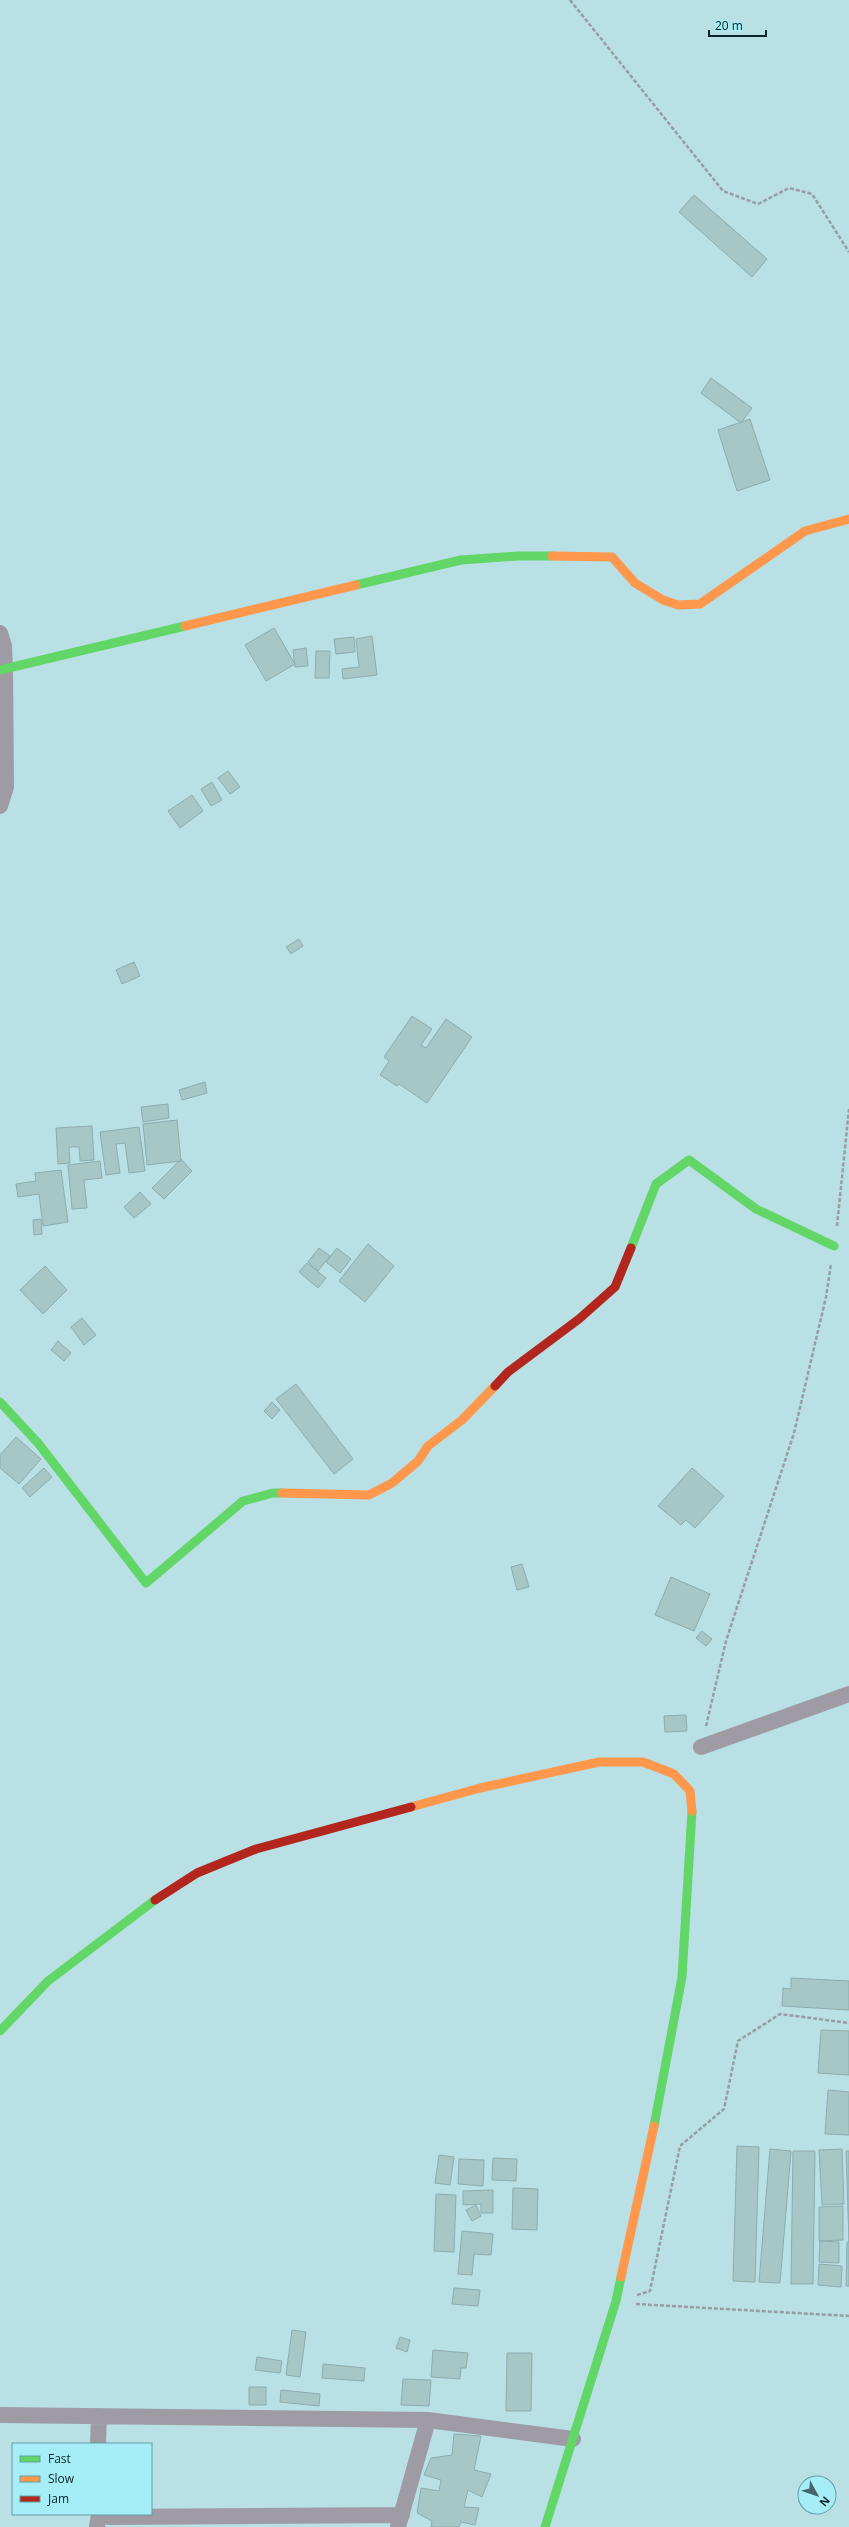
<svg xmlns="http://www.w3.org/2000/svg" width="849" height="2527" viewBox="0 0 849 2527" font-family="'Open Sans',sans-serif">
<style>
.building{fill:#a7c7c7;stroke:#8dacad}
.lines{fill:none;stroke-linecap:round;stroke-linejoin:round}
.path{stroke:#969ea4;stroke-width:2.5;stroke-dasharray:4 2;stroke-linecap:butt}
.street{stroke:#9e9ba4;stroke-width:16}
.fast{stroke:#63d668;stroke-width:9}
.slow{stroke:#ff974d;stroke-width:9}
.jam{stroke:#b3261e;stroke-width:9}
</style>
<rect width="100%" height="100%" fill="#b8e0e5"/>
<!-- building -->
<path class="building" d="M694 195 767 259 752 277 679 212Z
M711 378 752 408 741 423 701 393Z
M750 419 770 480 737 491 718 430Z
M274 628 295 664 266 681 245 645Z
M372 636 377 675 343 679 342 669 359 667 356 639Z
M354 637 355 652 336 654 334 639Z
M306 648 308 666 295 667 293 650Z
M316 651H330L329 678H315Z
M228 771 240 787 230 794 218 778Z
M212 782 222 800 211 806 201 789Z
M192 795 203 811 180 828 168 811Z
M299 939 303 946 291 954 286 947Z
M134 962 140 976 122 984 116 970Z
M412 1016 432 1029 421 1045 426 1048 446 1019 472 1037 427 1103 399 1084 397 1086 380 1075 389 1061 384 1057Z
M205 1082 207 1093 182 1100 179 1090Z
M168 1104 169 1118 143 1122 141 1107Z
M177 1120 181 1161 147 1165 143 1124Z
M92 1126 94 1160 80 1161 79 1147H69L70 1163 58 1164 56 1128Z
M139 1127 145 1171 129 1173 125 1143 116 1144 120 1173 106 1175 100 1132Z
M181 1159 192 1171 164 1199 152 1188Z
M100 1161 102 1178 84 1180 87 1208 72 1209 68 1165Z
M61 1170 68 1222 43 1226 39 1194 18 1197 16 1184 36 1181 35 1173Z
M140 1192 151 1204 134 1218 124 1207Z
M41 1219 42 1234 34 1235 33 1220Z
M368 1244 394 1266 365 1302 339 1281Z
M319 1248 330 1256 318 1271 308 1262Z
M337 1248 351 1259 340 1273 326 1262Z
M307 1263 326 1278 318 1288 299 1272Z
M45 1266 67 1290 43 1314 20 1290Z
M82 1318 96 1335 84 1345 71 1327Z
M58 1341 71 1353 64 1361 51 1350Z
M296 1384 353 1459 334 1474 276 1399Z
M272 1402 280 1410 272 1419 264 1411Z
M16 1437 41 1459 19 1484 0 1468V1455Z
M44 1468 52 1477 30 1497 22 1488Z
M692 1468 724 1496 695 1528 686 1520 681 1525 658 1506Z
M522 1564 529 1587 517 1590 511 1567Z
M671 1577 710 1594 694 1631 655 1615Z
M702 1631 712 1639 706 1646 696 1638Z
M686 1715 687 1731 665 1732 664 1716Z
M791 1978 849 1981V2010L782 2006 783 1988 791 1989Z
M821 2030 849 2031V2075L818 2073Z
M828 2090 849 2092V2135L825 2134Z
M737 2146 759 2147 755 2282 733 2281Z
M770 2149 791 2151 780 2283 759 2282Z
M842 2149 844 2204 822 2205 819 2150Z
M793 2151H815L813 2284H791Z
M846 2151H849V2242Z
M439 2155 454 2157 450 2185 435 2183Z
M493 2158 517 2159 516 2181 492 2180Z
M459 2159 484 2160 483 2186 458 2184Z
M513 2188 538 2189 537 2230 512 2229Z
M493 2190V2213H481V2204L463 2205V2191Z
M436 2194 456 2195 454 2252 434 2251Z
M476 2205 481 2216 472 2221 466 2210Z
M843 2206V2240L819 2241V2207Z
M462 2231 493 2234 491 2255 474 2254 472 2275 458 2274Z
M820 2241 839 2242V2263L819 2262Z
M847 2242H849V2286H846Z
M819 2264 842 2266 841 2287 818 2285Z
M454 2288 480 2290 478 2306 452 2304Z
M292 2330 306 2332 300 2377 286 2375Z
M400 2337 410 2340 407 2352 396 2348Z
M433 2350 468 2353 466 2368H461L460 2379 431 2377Z
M507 2353H532L531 2411H506Z
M257 2357 282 2361 280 2373 255 2370Z
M323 2364 365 2368 364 2381 322 2378Z
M403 2379 431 2380 429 2406 401 2405Z
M249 2387H266V2405H249Z
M281 2390 320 2394 319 2406 280 2402Z
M454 2434 481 2436 474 2470 491 2474 482 2497 468 2490 464 2507 479 2508 475 2525 461 2522 459 2527H431L432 2521 417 2513 421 2488 439 2491 441 2480 424 2475 431 2458 452 2455Z"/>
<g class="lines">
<!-- path -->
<path class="path" d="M570 0 723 191 758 204 789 188 812 194 849 252
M837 1226 849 1109
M706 1726 726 1641 794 1433 826 1297 831 1264
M637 2295 650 2291 680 2146 724 2109 738 2041 780 2014 849 2023
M636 2304 849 2316"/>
<!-- street -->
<path class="street" d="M0 633 4 646 5 668 6 787 0 806
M701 1747 849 1694
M0 2415 428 2420 573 2439
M98 2444 99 2416
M106 2514 109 2517 402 2515
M97 2527 99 2514
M398 2527 428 2420"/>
<!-- fast -->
<path class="fast" d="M356 585 461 560 517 556H552
M0 670 185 626
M631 1248 656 1184 689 1160 756 1209 834 1246
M0 1402 38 1443 146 1583 243 1501 273 1493H282
M0 2031 48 1981 155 1900
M654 2126 682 1977 692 1811
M545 2527 616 2301 621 2277"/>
<!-- slow -->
<path class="slow" d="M552 556 612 557 635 583 663 600 678 605 700 604 805 531 849 519
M185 626 356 585
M282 1493 369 1495 392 1483 418 1461 428 1446 462 1420 495 1386
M411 1807 480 1788 599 1762H643L674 1774 690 1791 692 1811
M621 2277 654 2126"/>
<!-- jam -->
<path class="jam" d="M495 1386 508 1372 579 1319 615 1287 631 1248
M155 1900 197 1873 256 1849 411 1807"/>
</g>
<!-- legend -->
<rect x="12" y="2443" width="140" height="72" fill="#a5eef8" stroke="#659da5"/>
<rect x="20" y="2456" width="20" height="6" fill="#63d668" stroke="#659da5"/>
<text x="48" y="2463" font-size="12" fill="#052428">Fast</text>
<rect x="20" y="2476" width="20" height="6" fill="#ff974d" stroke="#659da5"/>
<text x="48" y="2483" font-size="12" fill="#052428">Slow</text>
<rect x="20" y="2496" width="20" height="6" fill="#b3261e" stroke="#659da5"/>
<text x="48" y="2503" font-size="12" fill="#052428">Jam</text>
<!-- north arrow -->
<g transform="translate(817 2495) rotate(130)"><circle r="19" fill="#a5eef8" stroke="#659da5"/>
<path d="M0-3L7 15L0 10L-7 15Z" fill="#44666a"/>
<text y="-6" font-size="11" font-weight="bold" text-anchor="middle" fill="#052428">N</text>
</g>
<!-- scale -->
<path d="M709 30v6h57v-6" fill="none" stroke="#052428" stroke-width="2"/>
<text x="715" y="30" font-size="12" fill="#052428" stroke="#a5eef8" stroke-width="3" paint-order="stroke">20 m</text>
</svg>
